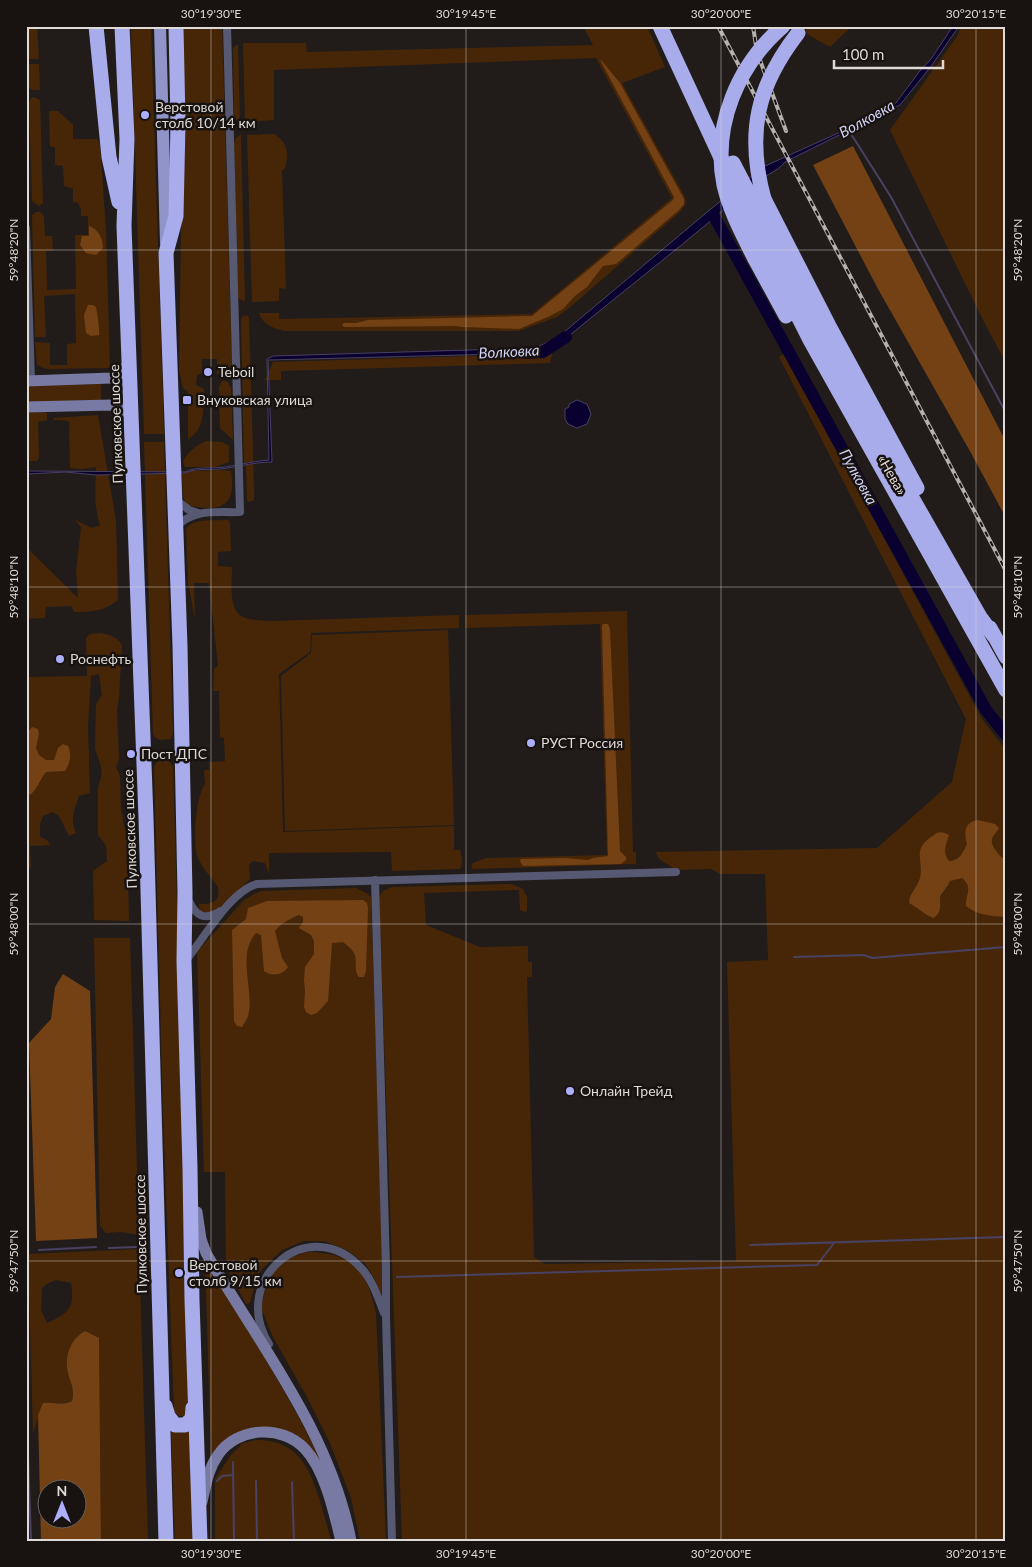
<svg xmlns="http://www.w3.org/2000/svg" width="1032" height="1567" viewBox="0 0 1032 1567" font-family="Lato,sans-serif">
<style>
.green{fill:#472608;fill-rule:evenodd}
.forest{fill:#744115;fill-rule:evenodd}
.water{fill:#0a0030;stroke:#494162}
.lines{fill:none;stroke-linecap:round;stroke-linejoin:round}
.stream{stroke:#494162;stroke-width:2}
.river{stroke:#0a0030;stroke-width:12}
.street{stroke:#575972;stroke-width:8}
.secondary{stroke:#787aa3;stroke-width:11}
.primary{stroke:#9194c8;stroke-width:12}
.highway{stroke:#a8aceb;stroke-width:15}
.rail-casing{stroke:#b4b1ae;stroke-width:4}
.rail{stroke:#181310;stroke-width:2;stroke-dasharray:5.5;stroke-linecap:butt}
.highway-bridge{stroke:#a8aceb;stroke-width:15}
.ticks{fill:none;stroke:#dddad7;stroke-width:1;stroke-opacity:0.45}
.poi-dot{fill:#acaffb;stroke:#181310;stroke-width:2}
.labels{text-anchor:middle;stroke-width:5;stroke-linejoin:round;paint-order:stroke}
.poi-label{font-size:14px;fill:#dddad7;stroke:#181310;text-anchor:start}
.street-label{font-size:14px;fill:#dddad7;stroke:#181310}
.water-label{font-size:15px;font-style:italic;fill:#d1d3f6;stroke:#181310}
.neatline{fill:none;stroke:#dddad7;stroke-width:2}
.ticks-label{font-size:12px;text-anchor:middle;fill:#dddad7}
</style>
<rect width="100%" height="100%" fill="#211c19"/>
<!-- green -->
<path class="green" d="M27 26H37L39 59H28Z
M131 26H151L164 434H144Z
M184 26H222L232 365 227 373 217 374V359H202V373L197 375 196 385 204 389C203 407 206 429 188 439V391L183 388 179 369Z
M583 26H647L665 67 622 83 685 197 686 204 681 211 568 309 557 317 519 331H284C273 328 262 324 259 313H279V319L532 314 672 198 596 58 274 70V120L245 122 243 43H306L307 52 593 45Z
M810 26H852L830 47 807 34 806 30Z
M961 26H1006V363L983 320 890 130 958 35Z
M238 44 240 125 234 117 233 48Z
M29 64H39L40 90H32L29 88Z
M34 97 40 100 43 203 39 206 32 201 29 102 31 98Z
M49 111H58L73 125V139H97L100 144 106 230 110 368 46 369 37 365 35 342 50 343V365H67V344L76 343 75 294 44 296 46 337H35L32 215 36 212H41L44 217 45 236H52L53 251H46L47 290 76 289 75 235H88V216H81V210L78 203 73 202V189L64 186 63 166 55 165V148L50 146Z
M241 134 245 300 243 301 238 298 234 144 236 138Z
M274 134C288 142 289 154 285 168L282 171 286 289 279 288V301L252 302 247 135Z
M247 315 249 318 254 488V500L249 502 247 500 246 465 244 462 241 319 242 317Z
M553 349 550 363 281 371V380H265L273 362 541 354Z
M784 354 982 719 1006 750V1541H402L379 897 383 891 392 887 512 884 523 889 527 897V911L525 912 520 910 519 890 424 893 426 925 480 947 528 946V962H532V977H527L534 1257 545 1264 736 1261 727 962 768 960 765 874H720L711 869 674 870C669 862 658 863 656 852L877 848 952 782 966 719 779 357Z
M222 381H227L231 388 233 440 220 428 219 387Z
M101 384V400L26 402V386Z
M44 412 47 413V420L38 422 39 458 37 461H26L28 459 26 413Z
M98 415 116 521 118 600C105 611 91 612 74 612L71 606 46 607 45 618 26 619V547L78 598 76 572 81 527 75 520 92 528 100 525C93 502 96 489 96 467L82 469 70 468 69 421 54 420 53 418Z
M206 441 222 442 229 446V462L215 467H185L183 461C188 452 197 445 206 441Z
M144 442H164L173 732 171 739 160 740 156 738 153 734Z
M223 470 231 471C237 508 219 512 187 505 181 497 183 484 182 474L187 473V471Z
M223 520H228L230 522 231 551 218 552V566L232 567C232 580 228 607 241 616 249 621 263 620 272 621L459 615V628L311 633 310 652 279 674 283 832 454 826V850H460C462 857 463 863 460 869L392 871 391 852 269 853V873L265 863 253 861 249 865 250 879 213 914 200 911 199 904C211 904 221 902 218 887 212 878 202 868 198 858 192 843 196 796 205 784L204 770H209V762L225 761 224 738 220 737 219 691H213L214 669 218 666 209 583H194L195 620 188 582 186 529C193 518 211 521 223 520Z
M627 611 633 852H636V864L473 869 471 867 473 863 486 858 607 855 600 624 465 628V615Z
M448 630 454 825 285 831 281 676 311 653 312 635Z
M101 633C110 635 117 637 122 645L119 697 117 711 119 759 116 767 120 776 121 810 127 840 129 921 94 920 93 871 107 861 106 845 98 835V788L102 773 100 763 95 749 96 704 102 695 99 674 91 676 88 726 90 793 79 796C74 811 70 818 76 833L69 836 59 816 53 812 43 816 40 824V837L47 840 50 845 30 846 31 867 26 874V677L87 676 86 638 90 634Z
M163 759 168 760 173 766 183 1112 188 1408 186 1414 183 1416H178L174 1411 163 1114 154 767 156 763Z
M356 888 368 894 371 898 384 1297H382L375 1280 365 1263 347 1250 324 1241H304L282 1250 262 1269 256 1279 250 1303 246 1304 226 1267 225 1172H204L197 952 244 900 254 894 261 891Z
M94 938H130L139 1235 121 1232 106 1233 100 1226Z
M139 1249 148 1541H101L99 1338 68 1371 74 1394 72 1401C62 1405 54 1402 43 1403L33 1433 28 1254ZM56 1280 71 1283C75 1308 69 1313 47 1323L41 1310 42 1288 48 1283Z
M307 1252C354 1253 367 1270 376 1314L386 1541H360L351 1498 330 1443 307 1397 272 1335 261 1307 268 1279 279 1266 292 1257Z
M205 1260C247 1330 292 1398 326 1472L305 1442 295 1434 278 1429 266 1428 211 1456Z
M171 1430 179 1433 190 1430 194 1541H175Z
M256 1440C298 1440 310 1468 321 1504 324 1516 328 1528 331 1541H215V1479L231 1455 243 1443Z"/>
<!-- forest -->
<path class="forest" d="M600 60 602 61 620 83 684 199V204L679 210 616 264 603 266 587 287 576 295 563 309 548 317 519 329 462 327 455 326 344 327 342 325 344 323H356L368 320 532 316 673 200 674 197Z
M853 146 1006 442V518L971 453 878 289 813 165Z
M89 226C98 229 103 238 103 248L96 255 86 253 80 245 82 236H89Z
M88 305H93L96 307C97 313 100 329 99 335L91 336 86 333 84 315Z
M603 624H608L610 629 620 851 626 857V860L621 864 523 866 520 861 521 859 565 858 588 860 593 858 608 856 602 626Z
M32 727 38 729 39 734 36 748 39 755 46 760H54L58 748 63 744 68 746C72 754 70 764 65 771L46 772C40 779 37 790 30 795L26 792 27 733Z
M978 820 995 824 999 828C997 832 993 835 992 839 990 846 1000 857 1006 860V917C991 916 977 915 966 906 965 895 974 888 962 878L950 881 948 885 940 896C940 905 942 912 934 918 926 916 917 907 909 903 909 894 916 889 919 881 926 861 909 850 934 835 939 831 943 832 949 835 946 845 942 852 949 861 959 861 963 853 967 844 964 833 964 822 978 820Z
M363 900 367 903 368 908 366 971 364 977H359C353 970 358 961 354 953 352 949 347 945 343 942L332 943 328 1001 317 1013 311 1015 306 1012 304 1007 305 991 304 980 305 967 314 954V941L311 935 299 928 303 922V917L299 915C291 918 280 924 275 931L282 958 288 967C283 975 272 977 264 971L261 935 256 933C236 955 255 991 248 1016 247 1020 244 1023 242 1027L237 1026 234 1021 232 930 246 919 248 908 267 901Z
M63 974 90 991 97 1238 36 1241 29 1043 51 1019 55 987Z
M85 1331 99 1338 101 1541H41L38 1415 43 1403C54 1402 62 1406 72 1401 75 1391 71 1384 68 1373 64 1357 70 1339 85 1331ZM48 1490H78V1520H48Z"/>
<!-- water -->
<path class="water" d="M953 26H959L932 65 900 105 865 121 849 131 837 136 785 162C776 173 762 176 751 186 689 241 623 291 559 344L540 353 268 360 272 462C254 462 238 467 220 469 209 470 195 468 185 473L96 475 66 472 26 474V471L185 472C197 466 212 469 225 467 240 465 254 461 269 460L267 359 273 356 535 348 557 338 706 213 749 178 760 172 763 167 845 130 863 117 896 103 919 72 931 59Z
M577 400 587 404 591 414 587 424 577 428 568 424 565 419V409L569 407V404Z"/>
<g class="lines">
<!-- stream -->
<path class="stream" d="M847 131 853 137 891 197 1006 413
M794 957 864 955 872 958 1006 947
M750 1245 1006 1237
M109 1248 136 1247
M39 1250 96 1247
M397 1277 817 1265 834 1243
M26 1396 31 1541
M233 1462 234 1541
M217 1481 222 1476 233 1475
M256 1481 257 1541
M292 1482 294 1541"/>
<!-- river -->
<path class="river" d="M714 216 986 710 1006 735
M526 353 543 352 566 337"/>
<!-- street -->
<path class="street" d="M26 228 31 381
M176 500 189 510 198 513
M177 526C196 508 216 513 240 512L227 26
M375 880 386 1267V1317L392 1541
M188 899C196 917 205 921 221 911
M186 960C203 940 231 890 257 884L676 872
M269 1344C228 1278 311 1211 362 1269 373 1281 378 1298 384 1313"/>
<!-- secondary -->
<path class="secondary" d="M26 381 112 378 119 374 129 364
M26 407 112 405 125 410 132 417
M197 1212 201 1239 206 1253C260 1345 331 1434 351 1541
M202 1502C206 1485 208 1469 218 1455 237 1427 282 1424 305 1449 325 1470 334 1513 341 1541"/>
<!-- primary -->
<path class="primary" d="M160 26 166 243"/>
<!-- highway -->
<path class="highway" d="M96 26 109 157 119 202
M122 26 127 139 124 226 146 818 166 1541
M176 26 178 123 176 216 166 253 180 646 185 893 184 961 190 1168 192 1300 200 1541
M660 26 723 162 744 209 809 338 1006 690
M733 163 858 403 980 617 994 636
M764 199 829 326 917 488
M755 259 786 316
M990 628 1006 657
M165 1406 168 1416 175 1425H185L192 1419 193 1408"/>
<defs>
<path id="rail" d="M718 26 1006 571
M753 26 757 52 786 131"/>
</defs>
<!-- rail casing -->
<use href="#rail" class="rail-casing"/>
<!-- rail -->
<use href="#rail" class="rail"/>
<!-- highway-bridge -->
<path class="highway-bridge" d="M764 199C746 133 757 86 798 33
M755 259C743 235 730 211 724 185 712 125 738 65 783 26"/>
</g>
<!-- ticks -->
<path class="ticks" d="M211 26V1541M466 26V1541M721 26V1541M976 26V1541M26 250H1006M26 587H1006M26 924H1006M26 1261H1006"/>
<!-- markers -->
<g class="poi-dot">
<circle cx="145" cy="115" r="5"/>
<circle cx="208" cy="372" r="5"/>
<rect x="182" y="395" width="10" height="10" rx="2.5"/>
<circle cx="60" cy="659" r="5"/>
<circle cx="531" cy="743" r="5"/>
<circle cx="131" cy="754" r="5"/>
<circle cx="570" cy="1091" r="5"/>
<circle cx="179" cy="1273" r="5"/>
</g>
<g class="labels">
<!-- poi labels -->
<g class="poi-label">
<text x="155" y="112">Верстовой<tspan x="155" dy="16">столб 10/14 км</tspan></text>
<text x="218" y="377">Teboil</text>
<text x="197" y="405">Внуковская улица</text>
<text x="70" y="664">Роснефть</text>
<text x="541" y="748">РУСТ Россия</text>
<text x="141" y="759">Пост ДПС</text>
<text x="580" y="1096">Онлайн Трейд</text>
<text x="189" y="1270">Верстовой<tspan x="189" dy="16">столб 9/15 км</tspan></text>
</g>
<!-- street labels -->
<g class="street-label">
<text transform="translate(116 424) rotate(-92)" y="5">Пулковское шоссе</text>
<text transform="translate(892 475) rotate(60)" y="5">«Нева»</text>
<text transform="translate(130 829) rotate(-92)" y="5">Пулковское шоссе</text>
<text transform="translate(141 1234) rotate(-91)" y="5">Пулковское шоссе</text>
</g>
<!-- water labels -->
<g class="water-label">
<text transform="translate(867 119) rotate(-29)" y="5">Волковка</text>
<text transform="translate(509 352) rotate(-3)" y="5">Волковка</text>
<text transform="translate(858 477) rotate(61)" y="5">Пулковка</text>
</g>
</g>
<!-- border -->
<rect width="1032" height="1567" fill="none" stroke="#181310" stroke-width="55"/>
<!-- north arrow -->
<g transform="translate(62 1504)"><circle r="24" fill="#181310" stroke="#676360"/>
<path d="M0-4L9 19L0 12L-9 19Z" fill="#acaffb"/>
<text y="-8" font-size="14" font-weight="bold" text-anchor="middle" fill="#dddad7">N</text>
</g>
<!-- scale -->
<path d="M834 60v8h109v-8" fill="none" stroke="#dddad7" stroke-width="2.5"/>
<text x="842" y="60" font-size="15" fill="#dddad7" stroke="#181310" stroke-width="4" paint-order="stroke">100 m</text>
<rect x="28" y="28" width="976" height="1512" class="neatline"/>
<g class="ticks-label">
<text x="211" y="18">30°19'30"E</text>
<text x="466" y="18">30°19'45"E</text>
<text x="721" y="18">30°20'00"E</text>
<text x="976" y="18">30°20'15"E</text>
<text transform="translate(14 250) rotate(-90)" y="4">59°48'20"N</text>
<text transform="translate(1018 250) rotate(-90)" y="4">59°48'20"N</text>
<text transform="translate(14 587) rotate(-90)" y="4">59°48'10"N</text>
<text transform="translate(1018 587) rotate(-90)" y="4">59°48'10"N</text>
<text transform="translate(14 924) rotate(-90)" y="4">59°48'00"N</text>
<text transform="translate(1018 924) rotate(-90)" y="4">59°48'00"N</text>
<text transform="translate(14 1261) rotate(-90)" y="4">59°47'50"N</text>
<text transform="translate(1018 1261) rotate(-90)" y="4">59°47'50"N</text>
<text x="211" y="1558">30°19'30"E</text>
<text x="466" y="1558">30°19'45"E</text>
<text x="721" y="1558">30°20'00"E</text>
<text x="976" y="1558">30°20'15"E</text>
</g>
</svg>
